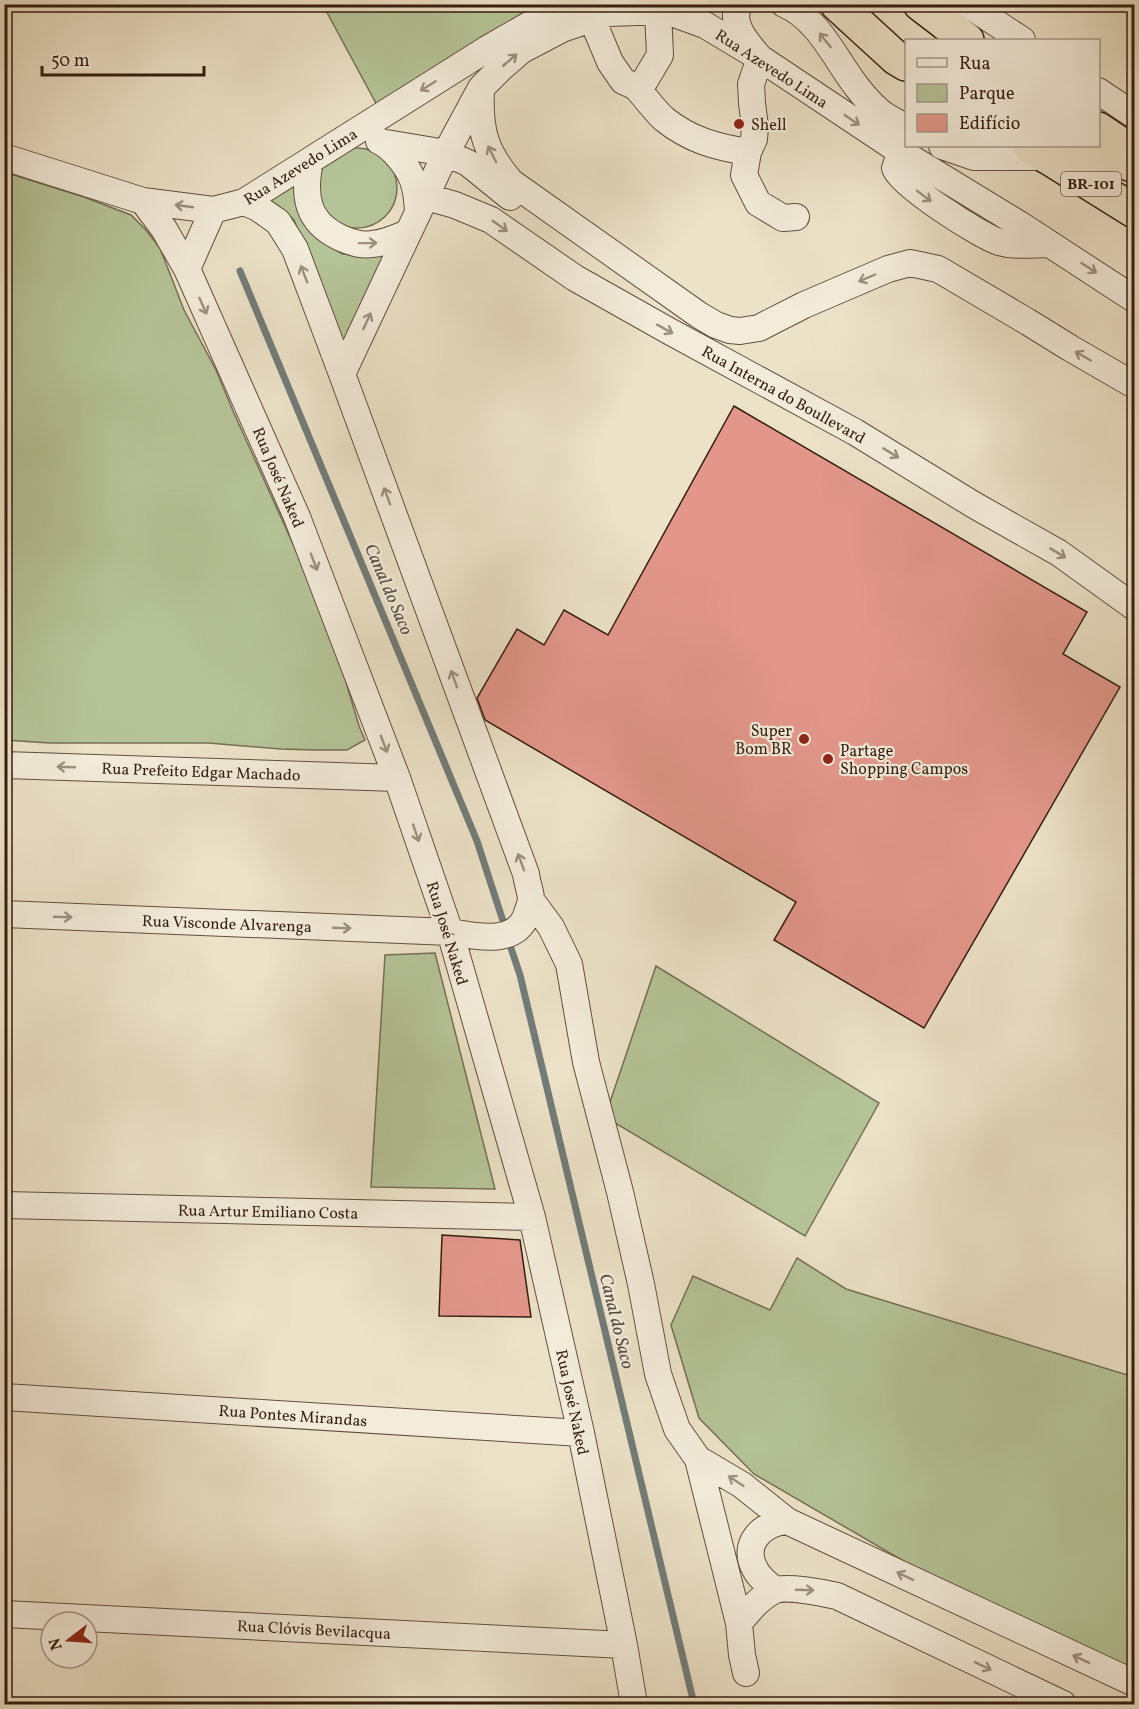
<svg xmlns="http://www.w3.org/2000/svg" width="1139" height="1709" viewBox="0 0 1139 1709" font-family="Vollkorn,serif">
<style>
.green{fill:#b5c498;stroke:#757054;stroke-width:1.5}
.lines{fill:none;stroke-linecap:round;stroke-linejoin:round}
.stream{stroke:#727c78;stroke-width:7}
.building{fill:#e3978b;stroke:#351d10;stroke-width:1.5}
.minor-casing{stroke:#634e3e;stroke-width:28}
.highway-casing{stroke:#351d10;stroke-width:36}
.minor{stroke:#f3ecdb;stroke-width:26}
.highway{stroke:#ece2c8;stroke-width:33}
.oneway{stroke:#9e8f80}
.poi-dot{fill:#8f2418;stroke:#f3ecdb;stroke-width:2}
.labels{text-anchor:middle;stroke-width:4.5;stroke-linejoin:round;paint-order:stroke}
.shield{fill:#f3ecdb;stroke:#6e5b4d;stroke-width:1.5}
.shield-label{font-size:15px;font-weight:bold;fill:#351d10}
.street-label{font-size:16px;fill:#351d10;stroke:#f3ecdb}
.poi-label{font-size:16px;fill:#351d10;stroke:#f3ecdb;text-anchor:start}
.water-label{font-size:18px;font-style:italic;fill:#534d44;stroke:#f3ecdb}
</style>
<rect width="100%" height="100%" fill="#ece2c8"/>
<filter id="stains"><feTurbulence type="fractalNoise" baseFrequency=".00333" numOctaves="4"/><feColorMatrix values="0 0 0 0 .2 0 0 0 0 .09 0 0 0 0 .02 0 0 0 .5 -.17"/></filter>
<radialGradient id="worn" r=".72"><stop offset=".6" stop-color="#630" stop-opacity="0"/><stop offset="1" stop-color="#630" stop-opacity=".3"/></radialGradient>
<!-- green -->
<path class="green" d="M323 5H542L378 107Z
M317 188a40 40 0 1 1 80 0a40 40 0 1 1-80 0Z
M4 172 84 197 131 215 145 229 160 248 184 310 216 370 233 411 311 584 341 665 359 726 365 740 347 750H315L281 749 208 743H50L5 740Z
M295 181 296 204 307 227 322 240 342 254 389 253 345 348 294 220 280 207 266 197Z
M435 953 495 1189 371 1187 385 955Z
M656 966 879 1103 805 1236 605 1117Z
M797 1258 846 1289 1134 1377V1669L1036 1638 754 1474 699 1418 671 1325 693 1276 770 1310Z"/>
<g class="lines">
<!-- stream -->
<path class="stream" d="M240 271 477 841 503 921
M510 945 520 975 694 1704"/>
</g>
<!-- building -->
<path class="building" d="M734 406 1087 612 1063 654 1120 687 924 1028 774 940 796 902 485 720 477 698 517 629 544 645 564 610 608 635Z
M442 1235 520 1240 531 1317 439 1316Z"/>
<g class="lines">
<defs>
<path id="minor" d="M740 4C727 22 749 45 760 58L751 84 752 103 755 127 754 139 748 152 744 175 758 203 783 218 796 217
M784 4C819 19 835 59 857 87 863 95 871 104 879 111 887 118 898 122 906 128
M967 4 1022 40
M592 19 610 62 623 81 636 87 644 82 660 55 658 11
M636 87C645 97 654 110 664 119 690 140 716 147 748 152
M481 90C479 130 485 152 511 182L699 315 716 325 730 330 740 331 759 328 804 305 888 269 910 263 938 269 1028 322 1070 348 1134 385
M1098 91 1134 115
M379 141C386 144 389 147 394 152 413 172 417 186 418 213
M386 143 446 153 468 163 510 197
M942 146 974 157H1047
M901 152 895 168C899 184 982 237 999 242 1016 247 1033 244 1050 244
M4 157 143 201 213 210 244 202 487 49 534 22 569 4
M310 161C303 195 306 222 341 238 350 242 362 246 372 244 385 243 396 238 407 233
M427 197 455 205 491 220 575 278 669 331 855 432 974 505 1059 553 1134 607
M143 201 164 229 187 269 297 517 397 778 450 932 532 1217 581 1433 624 1645 634 1704
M187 269 213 210
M342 374 446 153 481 88 500 69 522 50 562 29 609 13 666 11 705 25 760 58 901 152 1019 224 1134 299
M4 765 397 778
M531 900 551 927 569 964 586 1062 620 1192 641 1284 658 1374 677 1429 698 1459 739 1623 742 1655 746 1673
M4 914 450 932C474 936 515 946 526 916 528 910 531 903 531 898 530 890 527 882 526 874L342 374 295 249 278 222 258 208 244 202
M4 1205 532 1217
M4 1397 581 1433
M698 1459 742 1485 787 1521 1134 1683
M774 1590C767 1583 759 1578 755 1569 741 1544 762 1523 787 1521
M4 1614 624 1645
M739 1623C748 1612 759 1598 773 1591 784 1585 824 1593 837 1596L1063 1704"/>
<path id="highway" d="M837 4 896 58 906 64
M920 4 967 40
M1098 129 1134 153
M1030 146 1134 211
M1047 157 1087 153 1115 158 1134 166"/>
</defs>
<!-- minor casing -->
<use href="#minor" class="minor-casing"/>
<!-- highway casing -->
<use href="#highway" class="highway-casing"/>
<!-- minor -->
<use href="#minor" class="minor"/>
<!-- highway -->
<use href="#highway" class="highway"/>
</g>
<!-- one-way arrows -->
<defs><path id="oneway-shaft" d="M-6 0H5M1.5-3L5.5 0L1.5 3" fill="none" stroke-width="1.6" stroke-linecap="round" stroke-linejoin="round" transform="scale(1.5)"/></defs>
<g class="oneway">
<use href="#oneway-shaft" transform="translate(825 40) rotate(-129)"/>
<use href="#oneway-shaft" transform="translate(510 60) rotate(-40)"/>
<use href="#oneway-shaft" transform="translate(428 86) rotate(148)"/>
<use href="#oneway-shaft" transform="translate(852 120) rotate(34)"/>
<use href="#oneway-shaft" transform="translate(492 154) rotate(-117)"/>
<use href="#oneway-shaft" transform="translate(924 196) rotate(37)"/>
<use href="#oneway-shaft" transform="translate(184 206) rotate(-172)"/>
<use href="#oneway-shaft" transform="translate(500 226) rotate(35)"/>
<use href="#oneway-shaft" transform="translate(368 243) rotate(-1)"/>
<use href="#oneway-shaft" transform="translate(1089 268) rotate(33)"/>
<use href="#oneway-shaft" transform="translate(304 274) rotate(-111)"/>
<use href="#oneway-shaft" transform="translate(867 278) rotate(157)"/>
<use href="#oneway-shaft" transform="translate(203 306) rotate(66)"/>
<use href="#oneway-shaft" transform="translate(367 321) rotate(-65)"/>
<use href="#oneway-shaft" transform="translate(665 329) rotate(29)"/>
<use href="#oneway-shaft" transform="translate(1083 356) rotate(-150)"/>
<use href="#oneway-shaft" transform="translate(891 453) rotate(31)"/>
<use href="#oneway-shaft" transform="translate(387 496) rotate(-110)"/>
<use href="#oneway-shaft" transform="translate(1058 553) rotate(31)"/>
<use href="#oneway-shaft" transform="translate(314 562) rotate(69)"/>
<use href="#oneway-shaft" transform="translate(454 679) rotate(-110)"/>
<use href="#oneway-shaft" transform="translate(384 744) rotate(69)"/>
<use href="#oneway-shaft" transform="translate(66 767) rotate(-178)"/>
<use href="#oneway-shaft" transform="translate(416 833) rotate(71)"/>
<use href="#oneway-shaft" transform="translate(521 862) rotate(-110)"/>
<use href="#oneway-shaft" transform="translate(63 917) rotate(2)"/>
<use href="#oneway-shaft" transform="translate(342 928) rotate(2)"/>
<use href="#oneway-shaft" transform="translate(736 1481) rotate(-147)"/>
<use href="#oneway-shaft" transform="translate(905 1576) rotate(-155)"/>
<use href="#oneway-shaft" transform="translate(805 1590) rotate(2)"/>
<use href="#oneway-shaft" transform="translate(1081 1659) rotate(-155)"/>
<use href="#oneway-shaft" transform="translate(983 1666) rotate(26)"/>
</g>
<!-- markers -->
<g class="poi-dot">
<circle cx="739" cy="124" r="6"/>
<circle cx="804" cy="739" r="6"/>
<circle cx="828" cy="759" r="6"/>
</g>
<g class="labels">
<!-- shield labels -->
<rect class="shield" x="1061" y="172" width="60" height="24" rx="4.5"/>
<g class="shield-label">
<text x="1091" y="189">BR-101</text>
</g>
<!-- street labels -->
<g class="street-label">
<text transform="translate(772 68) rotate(33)" y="6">Rua Azevedo Lima</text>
<text transform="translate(300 166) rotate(-32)" y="6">Rua Azevedo Lima</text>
<text transform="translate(784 394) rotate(29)" y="6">Rua Interna do Boullevard</text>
<text transform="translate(279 477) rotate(67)" y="6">Rua José Naked</text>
<text transform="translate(201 771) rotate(2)" y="6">Rua Prefeito Edgar Machado</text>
<text transform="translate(227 923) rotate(2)" y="6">Rua Visconde Alvarenga</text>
<text transform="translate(448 933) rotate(73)" y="6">Rua José Naked</text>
<text transform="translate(268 1211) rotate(1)" y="6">Rua Artur Emiliano Costa</text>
<text transform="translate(573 1402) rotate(78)" y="6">Rua José Naked</text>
<text transform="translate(293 1415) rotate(4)" y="6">Rua Pontes Mirandas</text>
<text transform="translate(314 1629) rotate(3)" y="6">Rua Clóvis Bevilacqua</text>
</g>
<!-- poi labels -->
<g class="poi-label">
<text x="751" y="130">Shell</text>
<text x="792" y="736" text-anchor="end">Super<tspan x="792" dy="18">Bom BR</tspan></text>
<text x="840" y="756">Partage<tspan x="840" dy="18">Shopping Campos</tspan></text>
</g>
<!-- water labels -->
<g class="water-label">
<text transform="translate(389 589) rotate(67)" y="6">Canal do Saco</text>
<text transform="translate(617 1321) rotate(76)" y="6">Canal do Saco</text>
</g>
</g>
<!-- margin -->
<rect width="1139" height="1709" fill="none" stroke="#ece2c8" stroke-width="24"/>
<rect x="6" y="6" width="1127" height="1697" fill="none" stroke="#351d10" stroke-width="3"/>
<rect x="12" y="12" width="1115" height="1685" fill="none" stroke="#351d10" stroke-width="1.5"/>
<!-- legend -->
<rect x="905" y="39" width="195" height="108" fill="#f3ecdb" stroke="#a7998a" stroke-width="1.5"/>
<rect x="917" y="58" width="30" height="9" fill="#f3ecdb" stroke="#a7998a" stroke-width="1.5"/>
<text x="959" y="69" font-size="18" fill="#351d10">Rua</text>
<rect x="917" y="84" width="30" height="18" fill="#b5c498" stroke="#a7998a" stroke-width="1.5"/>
<text x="959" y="99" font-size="18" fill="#351d10">Parque</text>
<rect x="917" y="114" width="30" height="18" fill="#e3978b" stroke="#a7998a" stroke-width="1.5"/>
<text x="959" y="129" font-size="18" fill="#351d10">Edifício</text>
<!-- north arrow -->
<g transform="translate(69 1640) rotate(253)"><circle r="28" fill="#f3ecdb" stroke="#a7998a" stroke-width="1.5"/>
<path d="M0-4.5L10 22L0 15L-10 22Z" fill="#8f2418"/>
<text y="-9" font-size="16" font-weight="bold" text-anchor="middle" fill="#351d10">N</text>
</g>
<!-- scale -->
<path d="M42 66v9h162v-9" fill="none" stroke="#351d10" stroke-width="3"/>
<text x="51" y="66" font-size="18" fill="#351d10" stroke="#f3ecdb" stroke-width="4.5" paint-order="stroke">50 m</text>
<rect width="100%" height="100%" filter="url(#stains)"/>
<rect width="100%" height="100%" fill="url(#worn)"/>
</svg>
